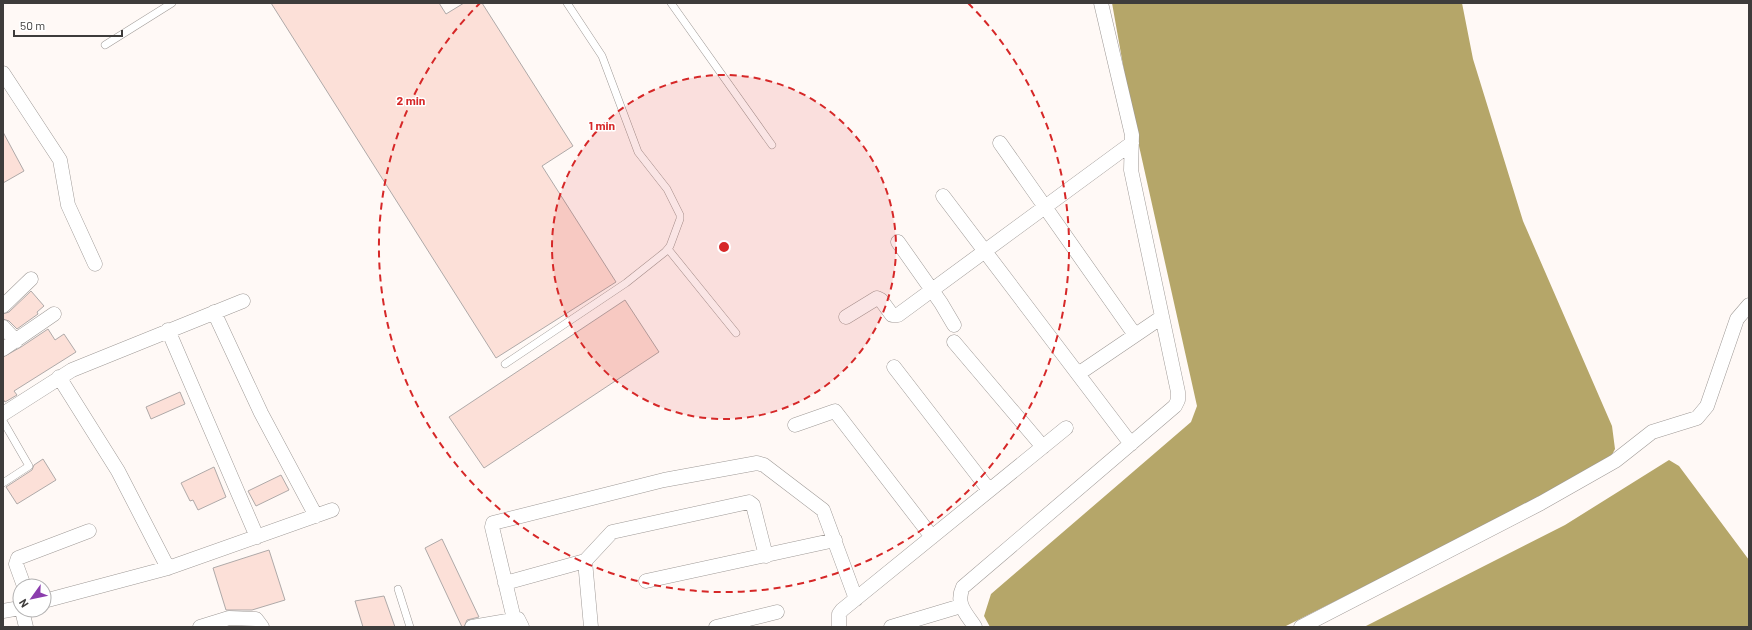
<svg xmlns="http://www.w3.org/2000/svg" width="1752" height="630" viewBox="0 0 1752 630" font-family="Barlow,sans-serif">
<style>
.water{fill:#b5a669}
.building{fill:#fce0d8;stroke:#afa9a8}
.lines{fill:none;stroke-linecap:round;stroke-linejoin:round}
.service-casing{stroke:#9f9a97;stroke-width:8}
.minor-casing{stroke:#9f9a97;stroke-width:15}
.service{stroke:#fff;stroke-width:7}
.minor{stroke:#fff;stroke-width:14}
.ring{fill:none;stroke:#d62828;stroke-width:2;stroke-dasharray:7 5}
.centre{fill:#d62828;stroke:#fff;stroke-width:2}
.ring-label{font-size:12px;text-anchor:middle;font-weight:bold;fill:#d62828;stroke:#fff;stroke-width:3;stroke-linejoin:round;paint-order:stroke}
</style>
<rect width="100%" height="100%" fill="#fff9f6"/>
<!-- water -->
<path class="water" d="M1112 3H1462L1473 59 1523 221 1612 426 1615 449 1607 464 1284 627H990L984 616 991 594 1191 422 1197 406 1131 110Z
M1669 460 1679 466 1749 560V627H1364L1565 525Z"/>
<!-- building -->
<path class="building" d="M271 3H439L446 14 464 3H482L573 146 542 166 616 282 496 358Z
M3 132 24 171 3 183Z
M31 291 44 306 37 312 38 314 17 329 9 321 3 319V314L9 312Z
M625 300 659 352 484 468 449 417Z
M48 329 55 340 64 334 76 352 14 391 17 395 5 402 3 399V357L21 347Z
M180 392 185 404 151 419 146 407Z
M43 459 56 480 17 504 6 487 32 470 34 465Z
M214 467 226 497 198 510 193 500 190 501 181 483Z
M281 475 289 490 256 506 248 491Z
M442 539 479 617 467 620 464 627H462L425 548Z
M269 550 285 600 252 610H226L213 568Z
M384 596 395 627H363L355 601Z"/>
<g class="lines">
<defs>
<path id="service" d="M671 3 772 145
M105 45 172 3
M668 249 736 333
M505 364 626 283 665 252 670 246 680 219V215L667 189 638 152 602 56 567 3
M3 421 29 466 3 483
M398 589 410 627"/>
<path id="minor" d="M3 73 60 160 68 205 95 264
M1000 143 1135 335
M943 196 1131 444
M898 242 941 303 954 325
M3 306 31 279
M214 312 261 413 316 516
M846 317 877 298 881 300 892 315H898L1132 143
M3 327 16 341
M168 330 257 537
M954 342 1043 447
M3 349 54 314
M894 367 989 490
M1078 374 1162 317
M59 377 118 471 168 568
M3 414 72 370 243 301
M795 425 835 411 932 537
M585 561 591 627
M646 581 835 540
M505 583 585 561 612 532 749 502 753 505 766 556
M24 586 16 564 18 558 89 531
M44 601 168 568 332 510
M22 610 26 627
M3 611 20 608
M514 619 492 527 493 523 664 480 757 463 764 465 823 510 856 599
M200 627 229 618 256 619 262 627
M472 627 518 619 522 627
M716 627 777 612
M839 627V614L842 610 1066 428
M891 627 961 606
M975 627C966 613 955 604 963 587L1175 406 1178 400V392L1131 170 1132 135 1101 3
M1301 627 1541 503 1615 461 1652 432 1697 418 1707 406 1737 319 1749 305"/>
</defs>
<!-- service casing -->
<use href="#service" class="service-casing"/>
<!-- minor casing -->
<use href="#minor" class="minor-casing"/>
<!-- service -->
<use href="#service" class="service"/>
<!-- minor -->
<use href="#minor" class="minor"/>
</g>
<!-- distance rings -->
<circle cx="724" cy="247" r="172" fill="#d62828" fill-opacity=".12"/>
<g class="ring">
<circle cx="724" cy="247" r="172"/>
<path d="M968 3A345 345 0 1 1 480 3"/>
</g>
<circle cx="724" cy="247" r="6" class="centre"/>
<g class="ring-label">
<text x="411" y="105">2 min</text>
<text x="602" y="130">1 min</text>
</g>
<!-- border -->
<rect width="1752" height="630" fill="none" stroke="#3e3c3b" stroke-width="8"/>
<!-- north arrow -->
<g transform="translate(32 598) rotate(237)"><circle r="19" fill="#ffffff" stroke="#b2b1b1"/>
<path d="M0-3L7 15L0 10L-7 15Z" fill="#8b3dad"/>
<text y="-6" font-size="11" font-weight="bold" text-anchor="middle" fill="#3e3c3b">N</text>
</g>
<!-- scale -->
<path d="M14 30v6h108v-6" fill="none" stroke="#3e3c3b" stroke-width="2"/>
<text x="20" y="30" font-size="12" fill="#3e3c3b" stroke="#ffffff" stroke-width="3" paint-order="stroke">50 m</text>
</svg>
